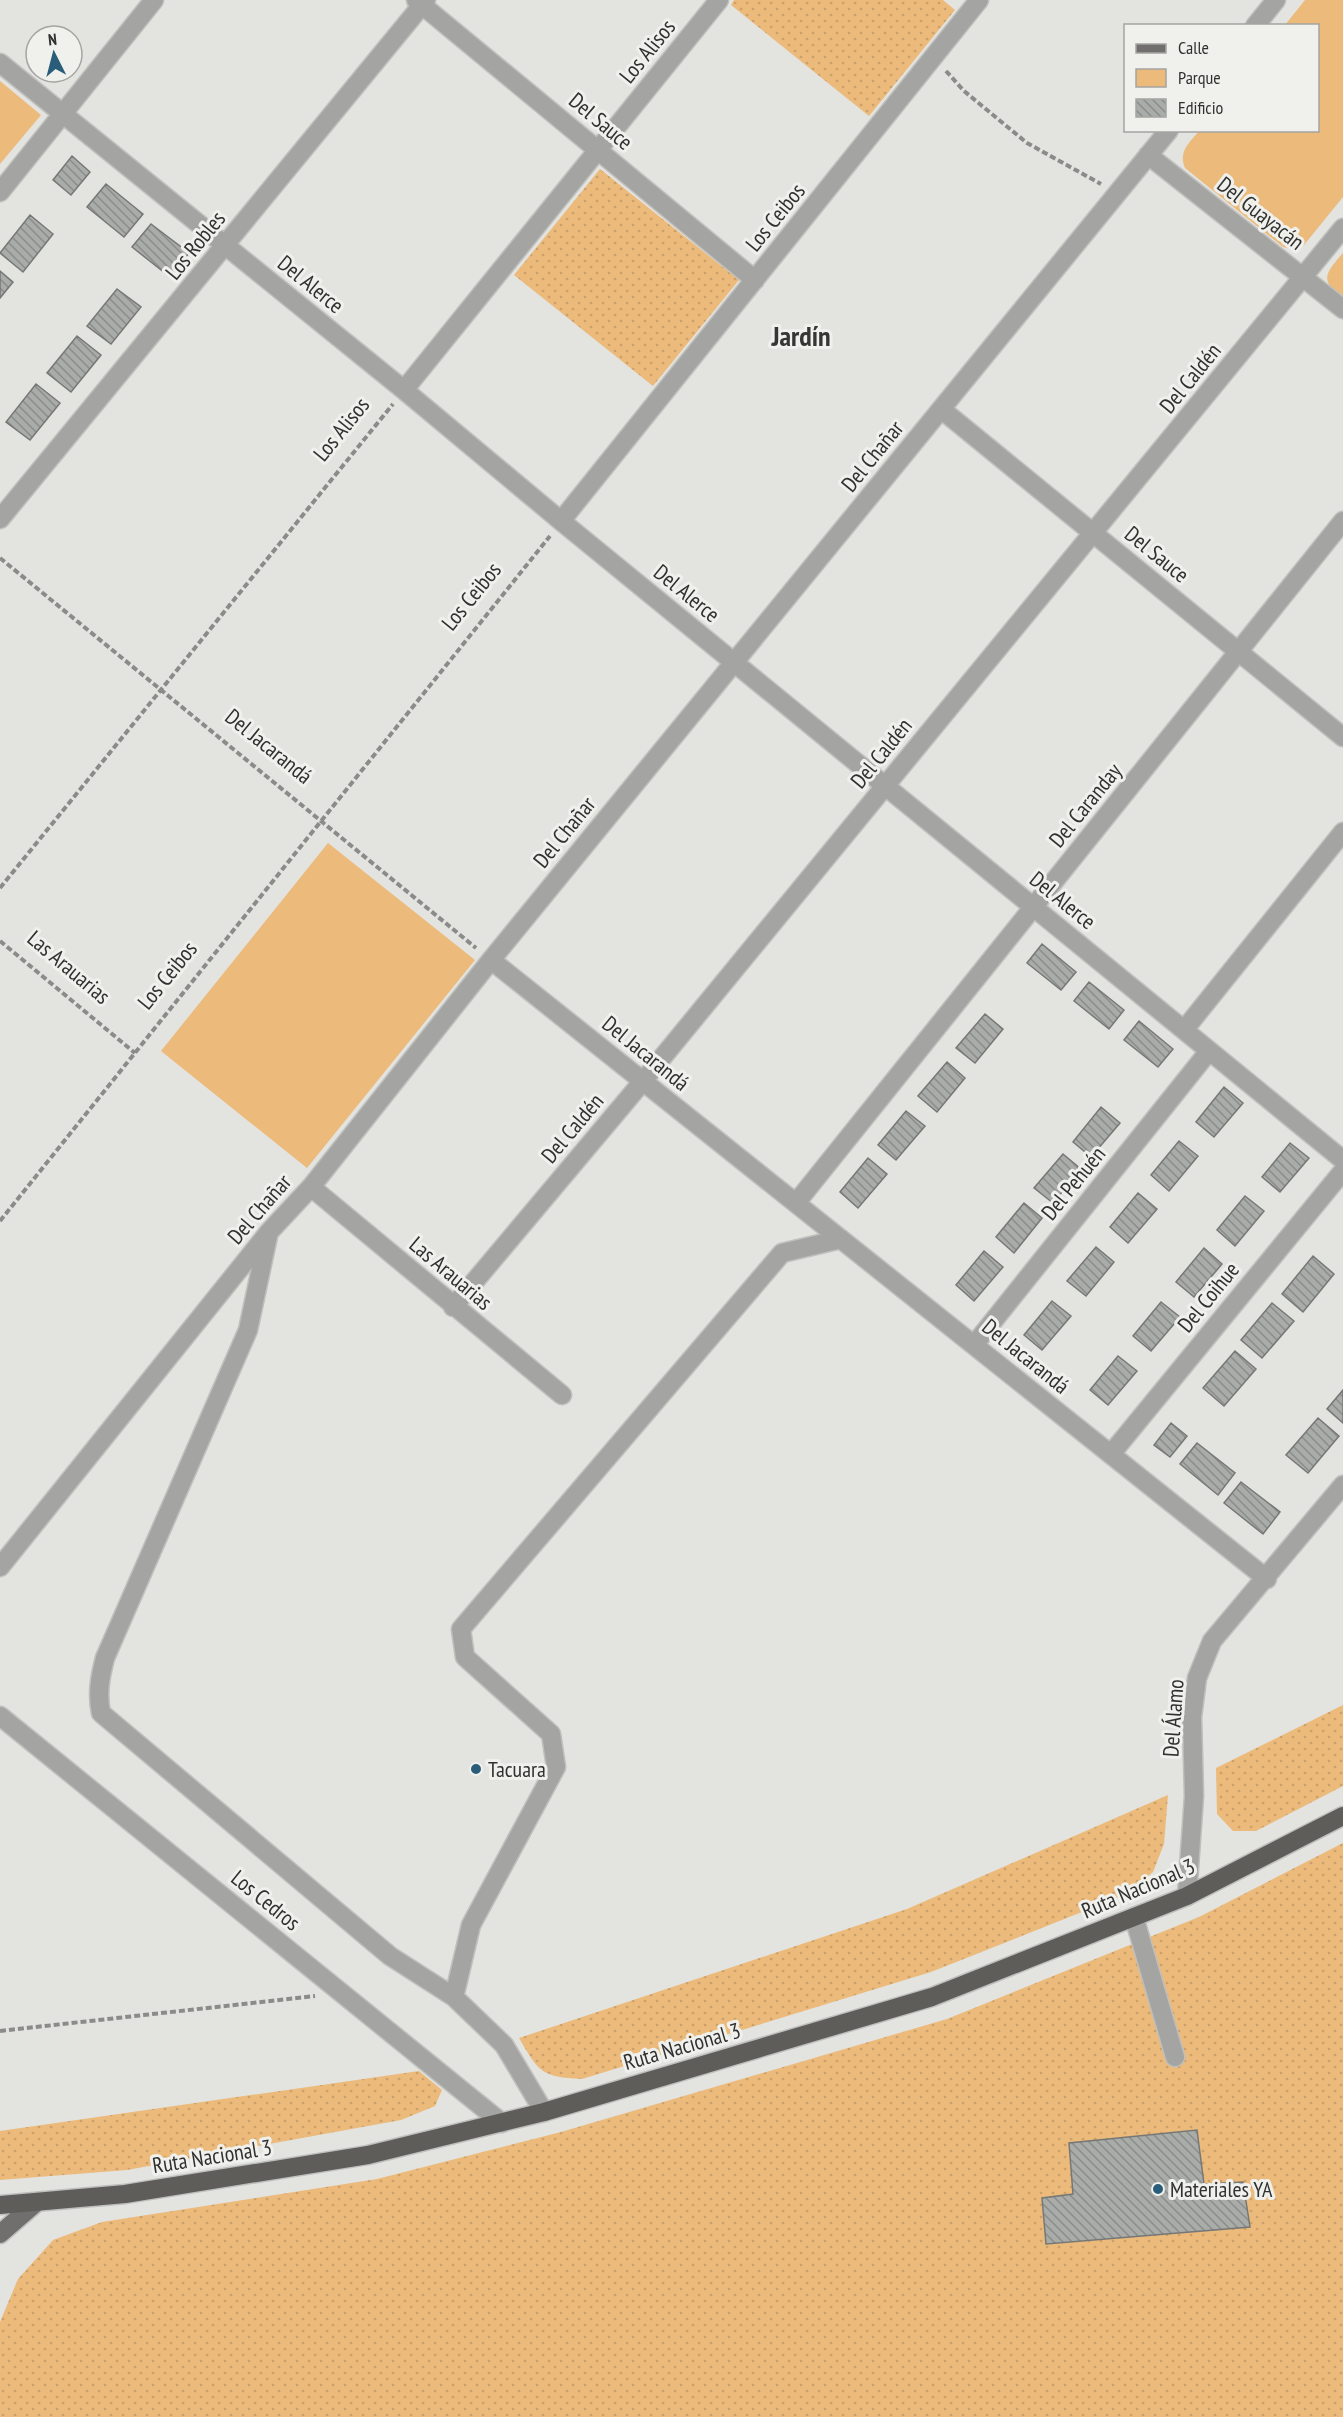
<svg xmlns="http://www.w3.org/2000/svg" width="1343" height="2417" viewBox="0 0 1343 2417" font-family="'PT Sans Narrow',sans-serif">
<style>
.grass{fill:url(#grass-dots)}
.green{fill:#ecba7a}
.building{fill:url(#building-back-hatch);stroke:#767875;stroke-width:1.5}
.lines{fill:none;stroke-linecap:round;stroke-linejoin:round}
.minor-casing{stroke:#bfbfbd;stroke-width:21}
.major-casing{stroke:#bfbfbd;stroke-width:21}
.highway-casing{stroke:#bfbfbd;stroke-width:21}
.path{stroke:#8b8b89;stroke-width:4;stroke-dasharray:6 3;stroke-linecap:butt}
.minor{stroke:#a4a4a2;stroke-width:18}
.major{stroke:#706f6d;stroke-width:18}
.highway{stroke:#5e5d5a;stroke-width:18}
.poi-dot{fill:#295d7a;stroke:#f0f1ed;stroke-width:2}
.labels{text-anchor:middle;stroke-width:6;stroke-linejoin:round;paint-order:stroke}
.street-label{font-size:22px;fill:#313130;stroke:#f0f1ed}
.poi-label{font-size:22px;fill:#313130;stroke:#f0f1ed;text-anchor:start}
.district-label{font-size:28px;font-weight:bold;fill:#363734;stroke:#f0f1ed}
</style>
<defs>
<pattern id="grass-dots" width="8" height="8" patternUnits="userSpaceOnUse" patternTransform="scale(1.5)"><rect width="8" height="8" fill="#ecba7a"/><path d="M2 2h.1M6 6h.1" fill="none" stroke="#cba06a" stroke-width="1.8" stroke-linecap="round"/></pattern>
<pattern id="building-back-hatch" width="6" height="6" patternUnits="userSpaceOnUse" patternTransform="scale(1.5)"><rect width="6" height="6" fill="#aaacaa"/><path d="M-1 5l2 2M0 0l6 6M5-1l2 2" fill="none" stroke="#8b8d8b"/></pattern>
</defs>
<rect width="100%" height="100%" fill="#e3e3e0"/>
<!-- grass -->
<path class="grass" d="M734 0H943L955 10 869 116 731 5Z
M600 169 739 280 653 386 514 275Z
M1343 1705V1786L1256 1831H1233L1217 1814 1216 1768Z
M1168 1795 1164 1844 1153 1872 1127 1894 931 1972 582 2079C541 2077 539 2072 519 2038L907 1909Z
M1343 1843V2417H0V2322L18 2279 53 2240 102 2222 377 2179 561 2132 947 2019 1199 1917Z
M419 2071 442 2090 435 2106 401 2120 127 2170 0 2180V2131Z"/>
<!-- green -->
<path class="green" d="M1305 0H1343V197L1304 245 1295 250 1283 247 1185 168C1178 152 1189 143 1199 131L1318 130V26L1285 25Z
M0 81 41 115 0 164Z
M1343 253V299C1319 280 1325 274 1343 253Z
M328 843 475 960 307 1168 161 1051Z"/>
<!-- building -->
<path class="building" d="M72 156 90 172 71 195 53 180Z
M106 184 143 214 124 237 87 207Z
M30 215 53 234 23 272 0 253Z
M151 224 189 253 170 277 132 247Z
M0 271 13 282 0 298Z
M117 289 141 307 111 344 87 326Z
M77 336 101 355 71 392 47 373Z
M36 384 60 403 30 440 6 422Z
M1042 944 1076 972 1061 990 1027 963Z
M1089 982 1124 1010 1109 1029 1074 1001Z
M985 1014 1003 1029 975 1063 956 1048Z
M1139 1021 1173 1049 1158 1067 1124 1040Z
M947 1062 965 1078 937 1112 918 1096Z
M1224 1087 1243 1103 1214 1137 1196 1122Z
M1101 1107 1120 1123 1091 1157 1073 1142Z
M906 1111 925 1126 896 1160 878 1145Z
M1179 1141 1198 1156 1169 1191 1151 1175Z
M1290 1143 1309 1158 1280 1192 1262 1177Z
M1063 1154 1081 1169 1053 1203 1034 1188Z
M868 1158 887 1174 858 1208 840 1192Z
M1138 1193 1157 1209 1128 1243 1110 1227Z
M1245 1196 1264 1211 1235 1246 1217 1230Z
M1024 1203 1042 1218 1014 1253 996 1237Z
M1096 1247 1114 1262 1086 1296 1067 1281Z
M1204 1248 1222 1264 1194 1297 1176 1282Z
M984 1251 1003 1267 974 1301 956 1285Z
M1313 1256 1334 1274 1303 1312 1282 1294Z
M1052 1301 1071 1316 1042 1350 1024 1335Z
M1161 1302 1180 1317 1151 1351 1133 1336Z
M1272 1303 1294 1321 1262 1358 1241 1340Z
M1235 1351 1256 1369 1224 1406 1203 1388Z
M1118 1356 1137 1371 1108 1405 1090 1390Z
M1343 1390V1423L1327 1409Z
M1318 1418 1339 1436 1308 1473 1286 1455Z
M1171 1423 1187 1436 1170 1457 1154 1445Z
M1197 1443 1235 1473 1218 1495 1180 1464Z
M1241 1482 1280 1512 1263 1534 1224 1503Z
M1197 2130 1204 2184 1243 2182 1250 2227 1046 2244 1042 2198 1073 2194 1069 2143Z"/>
<g class="lines">
<defs>
<path id="minor" d="M416 0 755 280
M1255 26 1276 0
M0 63 404 390 561 521 1343 1160
M1148 155 1343 309
M0 192 154 0
M404 390 719 0
M941 409 1343 737
M0 519 426 0
M561 521 979 0
M491 960 1267 1579
M1184 1030 1343 832
M311 1187 562 1395
M796 1203 1343 521
M268 1236 248 1330 105 1658C100 1677 97 1694 101 1713L390 1956 454 1997
M453 1307 643 1081 1343 228
M974 1345 1209 1051
M1111 1454 1343 1171
M0 1567 269 1232 311 1187 491 960 1169 130
M0 1716 502 2123
M1187 1896 1194 1796 1192 1717 1197 1678 1212 1641 1343 1485
M1134 1917 1175 2057
M544 2112 504 2045 454 1997 471 1925 556 1767 551 1734 465 1657 461 1629 782 1253 841 1239"/>
<path id="major" d="M0 2234 37 2202"/>
<path id="highway" d="M0 2205 125 2194 368 2155 544 2112 932 1997 1187 1896 1343 1816"/>
</defs>
<!-- minor casing -->
<use href="#minor" class="minor-casing"/>
<!-- major casing -->
<use href="#major" class="major-casing"/>
<!-- highway casing -->
<use href="#highway" class="highway-casing"/>
<!-- path -->
<path class="path" d="M946 71 964 91 1027 143 1101 184
M0 558 476 948
M0 888 393 404
M0 941 135 1053
M0 1221 550 536
M0 2031 315 1996"/>
<!-- minor -->
<use href="#minor" class="minor"/>
<!-- major -->
<use href="#major" class="major"/>
<!-- highway -->
<use href="#highway" class="highway"/>
</g>
<!-- markers -->
<g class="poi-dot">
<circle cx="476" cy="1769" r="6"/>
<circle cx="1158" cy="2189" r="6"/>
</g>
<g class="labels">
<!-- street labels -->
<g class="street-label">
<text transform="translate(647 51) rotate(-51)" y="8">Los Alisos</text>
<text transform="translate(601 121) rotate(40)" y="8">Del Sauce</text>
<text transform="translate(1261 213) rotate(38)" y="8">Del Guayacán</text>
<text transform="translate(775 217) rotate(-51)" y="8">Los Ceibos</text>
<text transform="translate(195 245) rotate(-51)" y="8">Los Robles</text>
<text transform="translate(311 284) rotate(39)" y="8">Del Alerce</text>
<text transform="translate(1190 378) rotate(-51)" y="8">Del Caldén</text>
<text transform="translate(341 429) rotate(-51)" y="8">Los Alisos</text>
<text transform="translate(872 456) rotate(-51)" y="8">Del Chañar</text>
<text transform="translate(1157 554) rotate(39)" y="8">Del Sauce</text>
<text transform="translate(687 593) rotate(39)" y="8">Del Alerce</text>
<text transform="translate(471 596) rotate(-51)" y="8">Los Ceibos</text>
<text transform="translate(269 746) rotate(39)" y="8">Del Jacarandá</text>
<text transform="translate(881 753) rotate(-51)" y="8">Del Caldén</text>
<text transform="translate(1085 805) rotate(-51)" y="8">Del Caranday</text>
<text transform="translate(564 832) rotate(-51)" y="8">Del Chañar</text>
<text transform="translate(1063 900) rotate(39)" y="8">Del Alerce</text>
<text transform="translate(69 967) rotate(40)" y="8">Las Arauarias</text>
<text transform="translate(167 975) rotate(-51)" y="8">Los Ceibos</text>
<text transform="translate(646 1053) rotate(39)" y="8">Del Jacarandá</text>
<text transform="translate(572 1128) rotate(-50)" y="8">Del Caldén</text>
<text transform="translate(1073 1183) rotate(-51)" y="8">Del Pehuén</text>
<text transform="translate(259 1209) rotate(-49)" y="8">Del Chañar</text>
<text transform="translate(451 1273) rotate(40)" y="8">Las Arauarias</text>
<text transform="translate(1208 1297) rotate(-51)" y="8">Del Coihue</text>
<text transform="translate(1026 1356) rotate(39)" y="8">Del Jacarandá</text>
<text transform="translate(1173 1718) rotate(-86)" y="8">Del Álamo</text>
<text transform="translate(1138 1888) rotate(-23)" y="8">Ruta Nacional 3</text>
<text transform="translate(266 1900) rotate(39)" y="8">Los Cedros</text>
<text transform="translate(682 2046) rotate(-16)" y="8">Ruta Nacional 3</text>
<text transform="translate(212 2156) rotate(-9)" y="8">Ruta Nacional 3</text>
</g>
<!-- poi labels -->
<g class="poi-label">
<text x="488" y="1777">Tacuara</text>
<text x="1170" y="2197">Materiales YA</text>
</g>
<!-- district labels -->
<g class="district-label">
<text x="801" y="346">Jardín</text>
</g>
</g>
<!-- legend -->
<rect x="1124" y="24" width="195" height="108" fill="#f0f1ed" stroke="#a4a4a1" stroke-width="1.5"/>
<rect x="1136" y="44" width="30" height="9" fill="#706f6d" stroke="#a4a4a1" stroke-width="1.5"/>
<text x="1178" y="54" font-size="18" fill="#313130">Calle</text>
<rect x="1136" y="69" width="30" height="18" fill="#ecba7a" stroke="#a4a4a1" stroke-width="1.5"/>
<text x="1178" y="84" font-size="18" fill="#313130">Parque</text>
<rect x="1136" y="99" width="30" height="18" fill="url(#building-back-hatch)" stroke="#a4a4a1" stroke-width="1.5"/>
<text x="1178" y="114" font-size="18" fill="#313130">Edificio</text>
<!-- north arrow -->
<g transform="translate(54 54) rotate(354)"><circle r="28" fill="#f0f1ed" stroke="#a4a4a1" stroke-width="1.5"/>
<path d="M0-4.5L10 22L0 15L-10 22Z" fill="#295d7a"/>
<text y="-9" font-size="16" font-weight="bold" text-anchor="middle" fill="#313130">N</text>
</g>
</svg>
